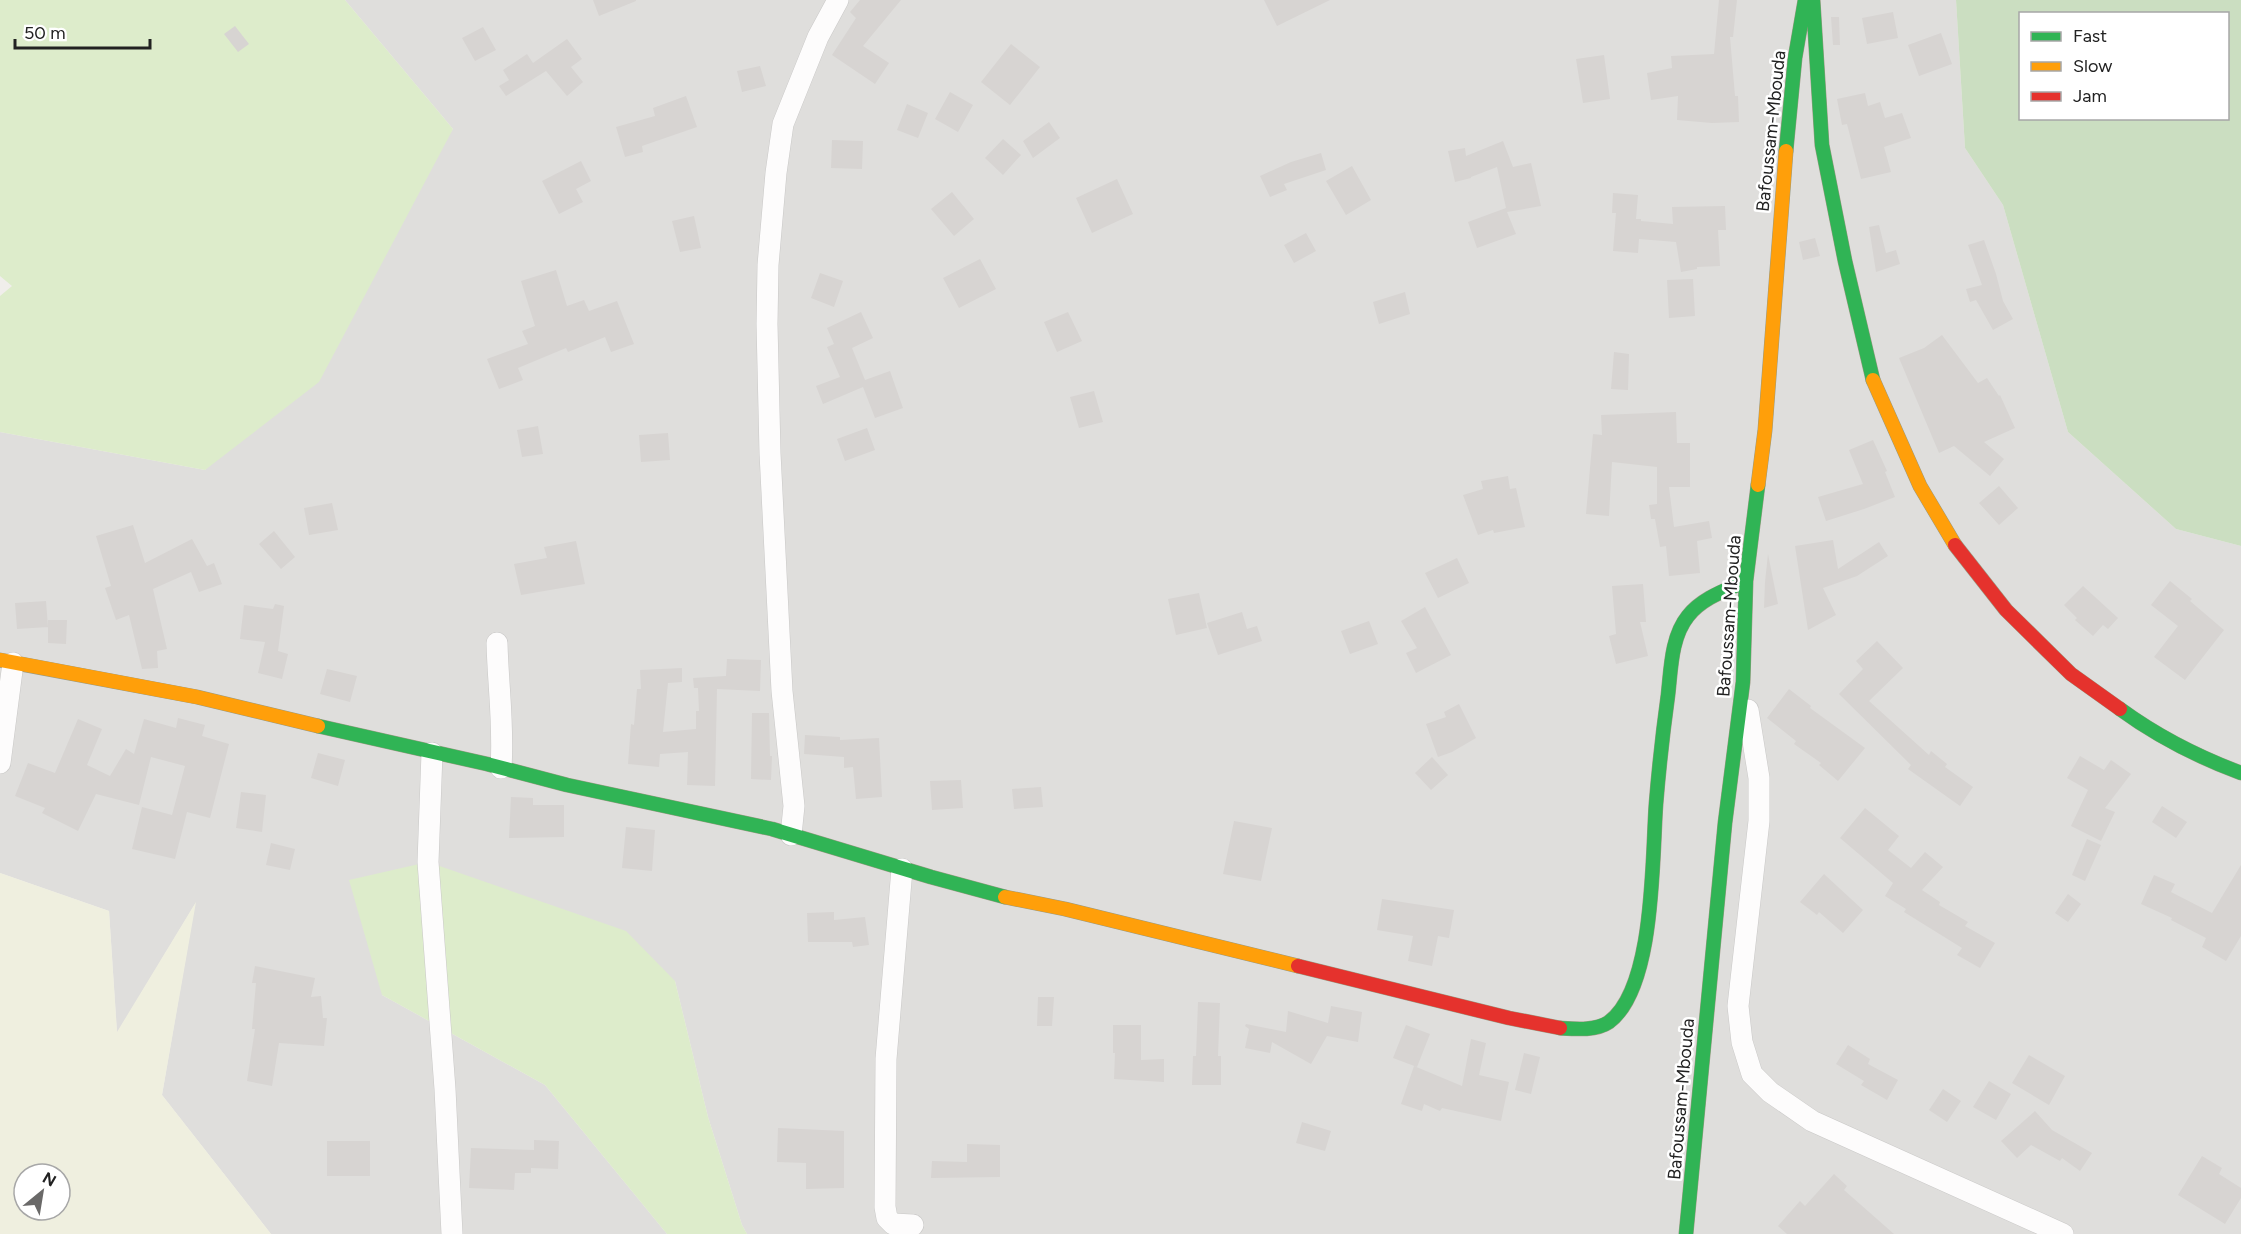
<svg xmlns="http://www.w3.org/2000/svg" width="2241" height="1234" viewBox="0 0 2241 1234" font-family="Figtree,sans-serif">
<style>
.residential{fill:#dfdedc}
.farmland{fill:#efefdf;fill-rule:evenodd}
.grass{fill:#ddeccb}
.forest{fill:#cbdec1;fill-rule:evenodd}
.building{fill:#d7d4d2}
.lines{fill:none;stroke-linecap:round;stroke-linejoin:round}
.street-casing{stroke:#c9c8c7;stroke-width:22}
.fast-casing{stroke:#999a82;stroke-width:15}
.slow-casing{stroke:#999a82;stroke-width:15}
.jam-casing{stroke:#999a82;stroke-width:15}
.street{stroke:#fdfcfc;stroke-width:21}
.fast{stroke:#30b455;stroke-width:14}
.slow{stroke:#ff9f0a;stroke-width:14}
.jam{stroke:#e5322d;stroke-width:14}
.labels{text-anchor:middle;stroke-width:5;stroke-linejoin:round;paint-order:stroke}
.street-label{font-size:18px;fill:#222;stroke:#fff}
</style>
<rect width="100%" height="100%" fill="#f0eeeb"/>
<!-- residential -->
<path class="residential" d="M345 0H1956L1965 148 2003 205 2068 432 2176 529 2241 546V1234H747L742 1225 708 1117 675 981 382 995 545 1085 667 1234H271L162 1095 195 904 117 1033 109 911 0 873V432L205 470 453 129Z"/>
<!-- farmland -->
<path class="farmland" d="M0 873 109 911 117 1032 196 902 162 1095 271 1234H0ZM24 1174H60V1210H24Z"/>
<!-- grass -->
<path class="grass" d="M0 0H345L453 129 319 382 205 470 0 432V296L12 286 0 276Z
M428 862 626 931 675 981 708 1117 742 1225 747 1234H667L545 1085 382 995 349 880Z"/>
<!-- forest -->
<path class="forest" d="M1956 0H2241V546L2176 529 2068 432 2003 205 1965 148ZM2020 14H2228V118H2020Z"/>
<!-- building -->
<path class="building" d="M593 0H636V1L599 16Z
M860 0H901L863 46 889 63 875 84 832 55 856 18 850 12Z
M1264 0H1330L1277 26Z
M1719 0H1737L1733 37H1730L1735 96H1738L1739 122 1712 123 1677 120 1678 96 1651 100 1647 73 1672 68 1671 56 1714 54Z
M1893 12 1898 38 1867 44 1862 18Z
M1831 17H1839L1840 45H1833Z
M235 26 249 44 238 52 224 34Z
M483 27 496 50 475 61 462 38Z
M1941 33 1952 64 1919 76 1908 45Z
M567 39 582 59 571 67 583 82 567 96 546 71 506 96 499 86 509 80 503 70 527 54 533 63Z
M1011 44 1040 67 1010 105 981 82Z
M1604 55 1610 99 1583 103 1576 59Z
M760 66 766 86 742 92 737 71Z
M950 92 973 105 958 132 935 119Z
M1865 93 1868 106 1880 102 1885 118 1902 113 1911 138 1884 147 1891 172 1861 179 1847 124 1842 125 1837 99Z
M686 96 697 127 642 146 643 152 625 157 616 127 655 116 653 108Z
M907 104 928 113 918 138 897 130Z
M1049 122 1060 138 1033 158 1023 141Z
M1003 139 1021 155 1003 175 985 158Z
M832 140 863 141 862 169 831 168Z
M1503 141 1513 167 1531 163 1541 206 1507 212 1516 234 1477 248 1468 222 1506 208 1497 167 1471 177V178L1455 182 1448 151 1465 148 1466 156Z
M1321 153 1326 170 1284 184 1287 190 1270 197 1260 176 1291 162Z
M581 161 591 181 576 189 583 202 559 214 542 181Z
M1352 166 1371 200 1346 215 1326 181Z
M1117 179 1133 214 1092 233 1076 198Z
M952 192 974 219 954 236 931 209Z
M1613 193 1638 195 1636 219H1641V221L1673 224 1672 207 1725 206 1726 230H1718L1720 266 1697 267V269L1681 272 1676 242 1639 239 1638 253 1613 251 1616 213H1612Z
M694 216 701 248 680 252 672 221Z
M1879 225 1886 253 1896 250 1900 264 1876 272 1869 227Z
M1306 233 1316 251 1294 263 1284 245Z
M1815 238 1820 256 1803 260 1799 242Z
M1984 240 1996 274 2003 301 2013 319 1993 330 1976 300 1970 302 1966 289 1982 285 1968 245Z
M980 259 996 289 959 308 943 278Z
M556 270 567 306 584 300 589 311 617 301 634 344 611 352 605 337 568 352 566 348 518 368 523 380 499 389 487 359 528 344 522 331 535 326 521 281Z
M820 273 843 281 834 307 811 298Z
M1693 279 1695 316 1669 318 1667 280Z
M1405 292 1410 314 1379 324 1373 302Z
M861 312 873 338 852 348 865 380 890 371 903 408 875 418 863 387 823 404 816 386 840 377 827 347 834 344 827 328Z
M1068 312 1082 341 1057 352 1044 322Z
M1942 335 1978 383 1987 378 1999 396 2000 395 2015 428 1984 442 2004 459 1990 476 1954 446 1939 453 1899 358 1924 348Z
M1614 352 1629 354 1628 390 1611 389Z
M1094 391 1103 422 1079 428 1070 397Z
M1676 412 1677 443H1690V487H1669L1674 527 1709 521 1712 538 1697 541 1700 573 1669 576 1666 546 1660 547 1655 519H1651L1649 505 1657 504V467L1612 462 1609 516 1586 514 1593 434 1602 435 1601 415Z
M538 426 543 454 522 457 517 430Z
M867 428 875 450 845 461 837 439Z
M668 433 670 460 641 462 639 435Z
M1873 440 1887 471 1885 472 1895 497 1864 509 1826 521 1818 497 1863 484 1849 450Z
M1508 476 1510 489 1516 488 1525 527 1494 533 1493 530 1478 535 1463 495 1483 489 1481 481Z
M1999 486 2018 508 1999 525 1979 503Z
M332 503 338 530 309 535 304 508Z
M133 525 145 563 192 539 207 566 214 563 222 584 199 592 191 572 153 589 167 649 157 651 158 668 142 669 129 615 116 620 105 588 111 586 96 536Z
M274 531 295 557 281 569 259 544Z
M1833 540 1838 569 1879 542 1888 556 1857 576 1823 588 1836 615 1808 630 1795 546Z
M576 541 585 584 521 595 514 564 547 558 544 547Z
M1768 554 1778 604 1764 608 1765 582Z
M1457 558 1469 583 1438 598 1425 573Z
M2170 581 2192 599 2190 601 2224 630 2185 680 2154 657 2178 626 2151 605Z
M1643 584 1646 622H1640L1648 656 1616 664 1609 636 1616 634 1612 586Z
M2083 586 2118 618 2108 629 2103 625 2093 636 2075 620 2077 618 2064 605Z
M1199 593 1207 628 1176 635 1168 599Z
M46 601 48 627 17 629 15 603Z
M275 604 284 606 278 651 288 654 282 679 258 673 265 642 240 639 244 605 273 609Z
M1425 607 1451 655 1416 673 1406 653 1417 648 1401 621Z
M1242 612 1247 629 1257 626 1262 641 1218 655 1207 623Z
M48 620H67L66 644 48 643Z
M1369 621 1378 644 1350 654 1341 631Z
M1877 641 1903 668 1869 701 1929 755 1931 751 1947 764 1945 767 1973 787 1960 806 1908 769 1911 765 1839 694 1863 669 1856 661Z
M727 659 761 660 760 691 717 689 715 786 687 785 688 752 660 754 659 767 628 764 631 724 634 725 637 689H641L640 670 682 668V682L668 683 663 732 696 729V711H699L698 688H694L693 678 726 676Z
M327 669 357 676 350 702 320 694Z
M1789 689 1811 706 1810 708 1865 748 1838 781 1819 765 1821 763 1794 744 1796 741 1767 718Z
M1459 704 1476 738 1452 752 1438 757 1426 724 1446 717 1444 712Z
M752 713H769L770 756H772L771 780 751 779Z
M178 718 205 725 202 736 229 744 210 818 187 812 175 859 132 849 142 807 172 815 185 766 151 757 139 805 96 794 78 831 42 813 45 808 15 796 28 763 55 773 78 719 102 729 87 765 110 776 126 749 134 754 144 719 176 728Z
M805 735 840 737V740L879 738 882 797 856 799 853 767 844 768V757L804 754Z
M318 753 345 760 338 786 311 778Z
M2080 756 2104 770 2111 760 2131 774 2105 808 2115 812 2101 841 2071 826 2088 790 2067 778Z
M1432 757 1448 775 1431 790 1415 773Z
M961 780 963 808 932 810 930 781Z
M1041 787 1043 807 1014 809 1012 789Z
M241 792 266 795 262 832 236 828Z
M511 797 533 798V805H564V837L509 838Z
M2162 806 2187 822 2176 838 2152 822Z
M1865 808 1899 836 1888 850 1911 868 1925 852 1943 867 1922 890 1940 902 1939 905 1968 922 1965 926 1995 943 1980 968 1957 955 1962 948 1904 912 1906 909 1885 896 1893 883 1840 838Z
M1234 821 1272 828 1261 881 1223 874Z
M626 827 655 830 652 871 622 868Z
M2087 839 2101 845 2085 881 2072 875Z
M271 843 295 849 290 870 266 865Z
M2241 865V936L2226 961 2202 947 2206 938 2171 920 2172 918 2141 904 2154 875 2175 884 2171 892 2212 913Z
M1824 874 1863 910 1843 933 1819 912 1817 915 1800 902Z
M2068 894 2081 904 2068 922 2055 913Z
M1382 899 1454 910 1449 938 1438 936 1432 966 1408 961 1413 936 1377 930Z
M834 912V920L865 917 869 945 853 947 852 942H808L807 913Z
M255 966 315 978 311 997 321 996 323 1018H327L324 1046 279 1043 272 1086 247 1081 255 1029H252L256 983H252Z
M1038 997H1054L1052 1026H1037Z
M1198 1002 1220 1003 1218 1056H1221V1085H1192L1193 1056H1196Z
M1331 1006 1362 1012 1358 1042 1327 1036 1311 1064 1272 1042 1270 1053 1245 1048 1249 1029 1245 1026 1246 1024 1286 1032 1288 1011 1328 1023Z
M1113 1025H1141V1060L1164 1059V1082L1114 1079 1115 1053H1113Z
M1406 1025 1430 1034 1417 1067 1393 1058Z
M1471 1039 1486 1043 1479 1075 1509 1082 1501 1121 1442 1108 1440 1111 1424 1104 1422 1111 1401 1104 1414 1066 1462 1086Z
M1848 1045 1870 1059 1868 1064 1898 1080 1887 1100 1861 1085 1864 1081 1836 1064Z
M1524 1053 1540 1057 1531 1094 1515 1090Z
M2029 1055 2065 1076 2049 1105 2012 1083Z
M1989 1081 2011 1094 1996 1120 1973 1107Z
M1943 1089 1961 1101 1947 1122 1929 1110Z
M2035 1111 2052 1130 2092 1153 2080 1171 2062 1158 2060 1161 2031 1145 2017 1158 2001 1141Z
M1302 1122 1331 1131 1325 1151 1296 1143Z
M778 1128 844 1131V1188L806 1189V1163L777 1162Z
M534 1140 559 1141 558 1169 531 1168V1173H515L514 1190 469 1188 471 1148 534 1150Z
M327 1141H370V1176H327Z
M967 1144 1000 1145V1177L931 1178 932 1161 967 1162Z
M2202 1156 2222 1168 2219 1174 2241 1188V1198L2225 1224 2178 1195Z
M1834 1174 1847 1186 1844 1190 1894 1234H1787L1778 1226 1800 1201 1805 1206Z"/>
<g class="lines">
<defs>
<path id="street" d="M497 643C498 685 504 725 501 768
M1748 710 1759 778V821L1738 1006 1742 1042 1752 1074 1770 1092 1812 1121 2063 1234
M432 753 428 862 445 1089 452 1234
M0 763 13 663
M791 835 794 806 782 691 770 453 767 324 768 265 776 173 783 124 818 37 838 0
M902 869 886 1059 885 1207 887 1218 893 1224 913 1225"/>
<path id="fast" d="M1813 0 1822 145 1845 261 1873 380
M1786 151 1795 58 1805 0
M2120 709C2157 736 2198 757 2241 773
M318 726 487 764 567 785 772 829 931 877 1005 897
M1560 1028C1575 1029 1596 1031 1609 1022 1655 988 1652 858 1656 804 1659 767 1663 731 1668 695 1671 669 1671 637 1688 616 1702 598 1726 590 1746 581
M1686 1234 1725 823 1743 682 1746 581 1758 485"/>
<path id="slow" d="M1873 380 1920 486 1955 545
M1758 485 1765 430 1786 151
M0 660 197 697 318 726
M1005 897 1065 909 1298 966"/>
<path id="jam" d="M1955 545 2006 610 2071 674 2120 709
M1298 966 1509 1018 1560 1028"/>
</defs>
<!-- street casing -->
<use href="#street" class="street-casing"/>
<!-- fast casing -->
<use href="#fast" class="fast-casing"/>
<!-- slow casing -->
<use href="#slow" class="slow-casing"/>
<!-- jam casing -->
<use href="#jam" class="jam-casing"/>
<!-- street -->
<use href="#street" class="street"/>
<!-- fast -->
<use href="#fast" class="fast"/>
<!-- slow -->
<use href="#slow" class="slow"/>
<!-- jam -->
<use href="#jam" class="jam"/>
</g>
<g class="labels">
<!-- street labels -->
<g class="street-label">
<text transform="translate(1771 131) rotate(-84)" y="6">Bafoussam-Mbouda</text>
<text transform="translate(1729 616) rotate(-86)" y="6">Bafoussam-Mbouda</text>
<text transform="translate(1681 1099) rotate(-85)" y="6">Bafoussam-Mbouda</text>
</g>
</g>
<!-- legend -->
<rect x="2019" y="12" width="210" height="108" fill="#ffffff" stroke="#a7a7a7" stroke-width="1.5"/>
<rect x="2031" y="32" width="30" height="9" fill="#30b455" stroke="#a7a7a7" stroke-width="1.5"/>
<text x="2073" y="42" font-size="18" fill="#222222">Fast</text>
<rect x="2031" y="62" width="30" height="9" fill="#ff9f0a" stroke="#a7a7a7" stroke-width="1.5"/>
<text x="2073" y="72" font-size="18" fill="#222222">Slow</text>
<rect x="2031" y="92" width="30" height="9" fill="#e5322d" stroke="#a7a7a7" stroke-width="1.5"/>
<text x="2073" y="102" font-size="18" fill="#222222">Jam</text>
<!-- north arrow -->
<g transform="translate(42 1192) rotate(30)"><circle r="28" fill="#ffffff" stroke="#a7a7a7" stroke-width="1.5"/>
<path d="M0-4.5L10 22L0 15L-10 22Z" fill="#6a6968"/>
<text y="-9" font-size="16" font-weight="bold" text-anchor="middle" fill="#222222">N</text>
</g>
<!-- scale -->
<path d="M15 39v9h135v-9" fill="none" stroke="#222222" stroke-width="3"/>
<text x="24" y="39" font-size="18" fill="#222222" stroke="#ffffff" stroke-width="4.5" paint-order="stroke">50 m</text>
</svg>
